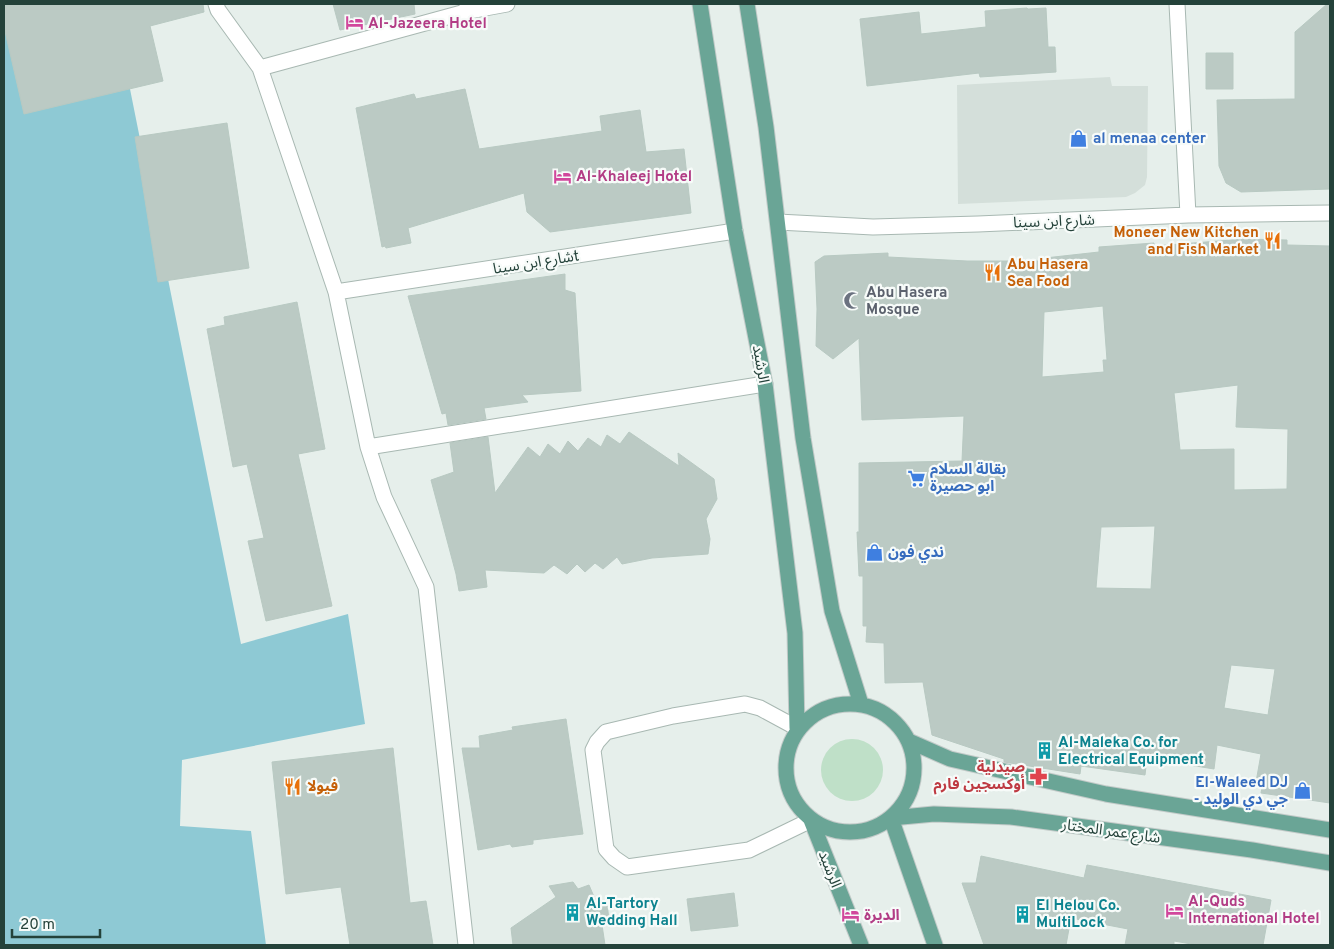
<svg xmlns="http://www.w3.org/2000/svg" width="1334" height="949" viewBox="0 0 1334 949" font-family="Overpass,'Noto Sans Arabic',sans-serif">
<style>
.built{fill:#d4dfda}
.green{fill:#bfe0c8}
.water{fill:#8ec9d4}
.building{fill:#bbcac4;stroke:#b8c9c2;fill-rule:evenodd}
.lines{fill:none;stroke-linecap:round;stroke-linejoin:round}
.minor-casing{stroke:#a8b8b2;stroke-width:17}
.major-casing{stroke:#c2cac8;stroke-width:17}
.minor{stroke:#fff;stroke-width:15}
.major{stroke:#6aa596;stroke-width:15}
.labels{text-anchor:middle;stroke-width:4.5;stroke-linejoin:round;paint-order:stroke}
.hotel-label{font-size:15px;font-weight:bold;fill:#b23c85;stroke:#f7fbf9;text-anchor:start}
.shop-label{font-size:15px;font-weight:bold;fill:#366cbe;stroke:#f7fbf9;text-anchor:start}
.street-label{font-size:15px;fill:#24423a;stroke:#f7fbf9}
.food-label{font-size:15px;font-weight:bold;fill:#c56008;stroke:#f7fbf9;text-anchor:start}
.worship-label{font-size:15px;font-weight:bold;fill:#5b616d;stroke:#f7fbf9;text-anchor:start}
.culture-label{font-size:15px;font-weight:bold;fill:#0d838f;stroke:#f7fbf9;text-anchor:start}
.health-label{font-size:15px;font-weight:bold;fill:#be3a42;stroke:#f7fbf9;text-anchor:end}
</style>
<rect width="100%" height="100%" fill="#e6efeb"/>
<!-- built -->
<path class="built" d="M1110 77 1112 86H1148L1147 177 1145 185 1135 193 1126 197 958 204 957 85Z"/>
<!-- green -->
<path class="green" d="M821 770a31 31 0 1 1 62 0a31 31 0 1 1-62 0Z"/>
<!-- water -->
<path class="water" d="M4 4H113L241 644 348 614 365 724 182 760 180 826 251 831 266 945H4Z"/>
<!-- building -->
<path class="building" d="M4 4H203L204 12 150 26 163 81 24 114 4 27Z
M333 4H414L415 14 340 30Z
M1327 4H1330V189L1241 192 1226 183 1219 166 1217 100 1295 99V32Z
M1027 8 1028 9 1046 8 1048 47H1055L1056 72 980 77 979 73 867 86 860 19 919 12 921 34 986 27 985 11Z
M1206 53H1233V89H1206Z
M465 89 479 149 602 131 600 116 640 110 646 152 684 149 691 213 550 232 527 212 524 193 408 228 411 243 386 248 385 246 382 247 356 108 414 94 416 99Z
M227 123 249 268 158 282 135 137Z
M1245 239 1287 240V245L1330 246V803L1261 793 1263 782H1256L1261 754 1217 745 1214 769 1147 758 1145 775 1081 766 1080 774 1004 762V759L932 735 923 682 885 683 884 643 866 642 867 626H863V576H859L857 532H859V463L962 461 964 416 862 420 859 338 833 359 816 346 817 309 815 262 824 256 888 253V257L967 261H1045V258L1099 252V247L1154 243V246ZM1103 306 1107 360H1103L1104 372 1042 377 1044 312ZM1238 385 1236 427 1288 429 1287 489 1234 490V449L1180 450 1174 393ZM1155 526 1151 589 1096 588 1101 527ZM1231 665 1275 669 1268 715 1224 708Z
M565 274V290L575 293 581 391 522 395 528 402 484 408 486 419 448 425 446 413 442 414 408 296Z
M297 302 325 449 298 454 332 606 266 621 248 541 264 538 247 464 233 467 207 329 225 325 224 317Z
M629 432 679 466 678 453 714 479 717 499 706 519 710 539 708 554 652 558 622 564 617 557 603 569 595 563 585 572 577 564 567 574 554 565 544 573 485 570 487 587 459 591 456 574 431 480 454 472 450 443 488 437 495 493 528 447 540 457 548 444 560 454 568 441 578 451 588 438 601 447 607 435 620 444Z
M566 719 583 834 533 840V844L512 847 510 844 478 850 462 748H480L479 736 513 730 512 727Z
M393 748 410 903 426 901 433 945H350L341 887 286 894 272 762Z
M981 856 1084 878 1087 865 1271 900 1263 945H1197L1174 941V945H1125L1128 929 1071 918 1066 945H984L962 883H976Z
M573 882 578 889 589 885 595 899 607 902 609 921 602 925 605 945H513L511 928 556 897 549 886Z
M734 893 738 926 691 931 687 899Z"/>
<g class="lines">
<defs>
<path id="minor" d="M216 4 218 10 260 68 336 292 368 447 384 497 426 587 466 945
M467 4 469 11 507 4
M1177 4 1188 215
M260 68 469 11
M778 222 873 227 978 224 1188 215 1330 213
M336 292 735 231
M368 447 765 384
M797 728 760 708 745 704 673 716 606 732 597 742 593 750 606 849 614 858 627 867 749 850 811 820"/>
<path id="major" d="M700 4 735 231 765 384 795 633 797 728
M747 4 766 127 803 438 832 611 861 704
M786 768a64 64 0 1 1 128 0a64 64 0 1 1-128 0Z
M909 741 950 759 1106 794 1330 830
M811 820 861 945
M935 945 891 818 934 814 1011 817 1252 850 1330 863"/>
</defs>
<!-- minor casing -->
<use href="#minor" class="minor-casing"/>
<!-- major casing -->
<use href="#major" class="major-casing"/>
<!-- minor -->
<use href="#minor" class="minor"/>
<!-- major -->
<use href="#major" class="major"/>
</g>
<!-- icons -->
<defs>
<symbol id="hotel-bare" viewBox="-9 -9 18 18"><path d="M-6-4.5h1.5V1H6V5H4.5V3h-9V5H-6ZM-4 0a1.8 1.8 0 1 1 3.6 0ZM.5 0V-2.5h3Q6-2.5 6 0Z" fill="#d1479c" stroke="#f7fbf9" stroke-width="2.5" paint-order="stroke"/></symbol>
<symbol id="shop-bare" viewBox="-9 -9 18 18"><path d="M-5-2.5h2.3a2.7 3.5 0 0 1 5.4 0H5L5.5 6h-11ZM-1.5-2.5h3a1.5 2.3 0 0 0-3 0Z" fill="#3f7fe0" stroke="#f7fbf9" stroke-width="2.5" paint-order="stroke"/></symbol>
<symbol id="restaurant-bare" viewBox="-9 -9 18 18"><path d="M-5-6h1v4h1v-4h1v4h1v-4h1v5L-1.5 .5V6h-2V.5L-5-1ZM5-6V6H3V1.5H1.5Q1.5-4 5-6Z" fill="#e8710a" stroke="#f7fbf9" stroke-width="2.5" paint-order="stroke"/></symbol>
<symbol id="mosque-bare" viewBox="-9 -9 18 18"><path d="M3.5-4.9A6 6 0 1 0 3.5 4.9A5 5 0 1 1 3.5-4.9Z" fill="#6b7280" stroke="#f7fbf9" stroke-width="2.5" paint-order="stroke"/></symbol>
<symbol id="supermarket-bare" viewBox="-9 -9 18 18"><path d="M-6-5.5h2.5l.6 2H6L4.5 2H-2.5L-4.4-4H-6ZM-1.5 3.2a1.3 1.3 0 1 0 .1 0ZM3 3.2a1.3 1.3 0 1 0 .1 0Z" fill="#3f7fe0" stroke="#f7fbf9" stroke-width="2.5" paint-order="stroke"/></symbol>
<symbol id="building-bare" viewBox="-9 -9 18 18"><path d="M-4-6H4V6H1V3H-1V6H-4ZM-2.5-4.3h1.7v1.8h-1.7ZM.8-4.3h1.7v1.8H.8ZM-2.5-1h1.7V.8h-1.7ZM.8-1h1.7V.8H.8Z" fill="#0f9aa8" stroke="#f7fbf9" stroke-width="2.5" paint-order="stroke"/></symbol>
<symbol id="pharmacy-bare" viewBox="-9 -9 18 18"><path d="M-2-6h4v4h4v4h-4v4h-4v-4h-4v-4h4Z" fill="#e0444e" stroke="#f7fbf9" stroke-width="2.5" paint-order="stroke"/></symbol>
</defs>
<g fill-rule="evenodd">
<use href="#hotel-bare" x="342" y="10" width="25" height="25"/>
<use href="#shop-bare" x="1066" y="126" width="25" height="25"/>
<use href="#hotel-bare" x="550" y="164" width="25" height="25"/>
<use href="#restaurant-bare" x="1260" y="228" width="25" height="25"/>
<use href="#restaurant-bare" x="980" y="260" width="25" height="25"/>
<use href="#mosque-bare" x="840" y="288" width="25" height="25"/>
<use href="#supermarket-bare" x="904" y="466" width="25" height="25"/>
<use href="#shop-bare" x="862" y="540" width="25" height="25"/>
<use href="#building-bare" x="1032" y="738" width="25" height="25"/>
<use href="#pharmacy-bare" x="1026" y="764" width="25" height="25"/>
<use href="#restaurant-bare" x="280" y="774" width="25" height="25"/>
<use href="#shop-bare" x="1290" y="778" width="25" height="25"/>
<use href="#hotel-bare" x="1162" y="898" width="25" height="25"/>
<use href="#building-bare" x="560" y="900" width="25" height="25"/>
<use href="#building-bare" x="1010" y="902" width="25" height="25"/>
<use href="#hotel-bare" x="838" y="902" width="25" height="25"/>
</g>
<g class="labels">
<!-- hotel labels -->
<g class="hotel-label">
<text x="368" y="28">Al-Jazeera Hotel</text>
<text x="576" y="181">Al-Khaleej Hotel</text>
<text x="1188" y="906">Al-Quds<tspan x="1188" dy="17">International Hotel</tspan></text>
<text x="864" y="920">الديرة</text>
</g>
<!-- shop labels -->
<g class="shop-label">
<text x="1093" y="143">al menaa center</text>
<text x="930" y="474">بقالة السلام<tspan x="930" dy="17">ابو حصيرة</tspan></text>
<text x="888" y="557">ندي فون</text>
<text x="1288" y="787" text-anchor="end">El-Waleed DJ<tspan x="1288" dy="17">- جي دي الوليد</tspan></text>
</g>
<!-- street labels -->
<g class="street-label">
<text transform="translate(1054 221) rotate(-2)" y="5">شارع ابن سينا</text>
<text transform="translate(536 262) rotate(-9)" y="5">شارع ابن سيناt</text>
<text transform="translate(761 364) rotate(80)" y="5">الرشيد</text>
<text transform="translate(1111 831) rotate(8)" y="5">شارع عمر المختار</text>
<text transform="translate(830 869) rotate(69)" y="5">الرشيد</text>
</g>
<!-- food labels -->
<g class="food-label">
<text x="1259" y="237" text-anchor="end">Moneer New Kitchen<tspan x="1259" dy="17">and Fish Market</tspan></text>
<text x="1007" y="269">Abu Hasera<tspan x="1007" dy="17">Sea Food</tspan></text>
<text x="307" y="791">فيولا</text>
</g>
<!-- worship labels -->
<g class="worship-label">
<text x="866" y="297">Abu Hasera<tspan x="866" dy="17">Mosque</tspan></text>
</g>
<!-- culture labels -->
<g class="culture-label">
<text x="1058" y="747">Al-Maleka Co. for<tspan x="1058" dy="17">Electrical Equipment</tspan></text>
<text x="586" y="908">Al-Tartory<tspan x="586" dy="17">Wedding Hall</tspan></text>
<text x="1036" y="910">El Helou Co.<tspan x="1036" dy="17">MultiLock</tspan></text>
</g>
<!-- health labels -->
<g class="health-label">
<text x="1025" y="772">صيدلية<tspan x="1025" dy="17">أوكسجين فارم</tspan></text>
</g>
</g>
<!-- border -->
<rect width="1334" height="949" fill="none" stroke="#24423a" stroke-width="10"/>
<!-- scale -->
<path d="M12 929v8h88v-8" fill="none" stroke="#24423a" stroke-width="2.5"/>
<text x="20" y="929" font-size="15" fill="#24423a" stroke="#f7fbf9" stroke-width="4" paint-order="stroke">20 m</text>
</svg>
